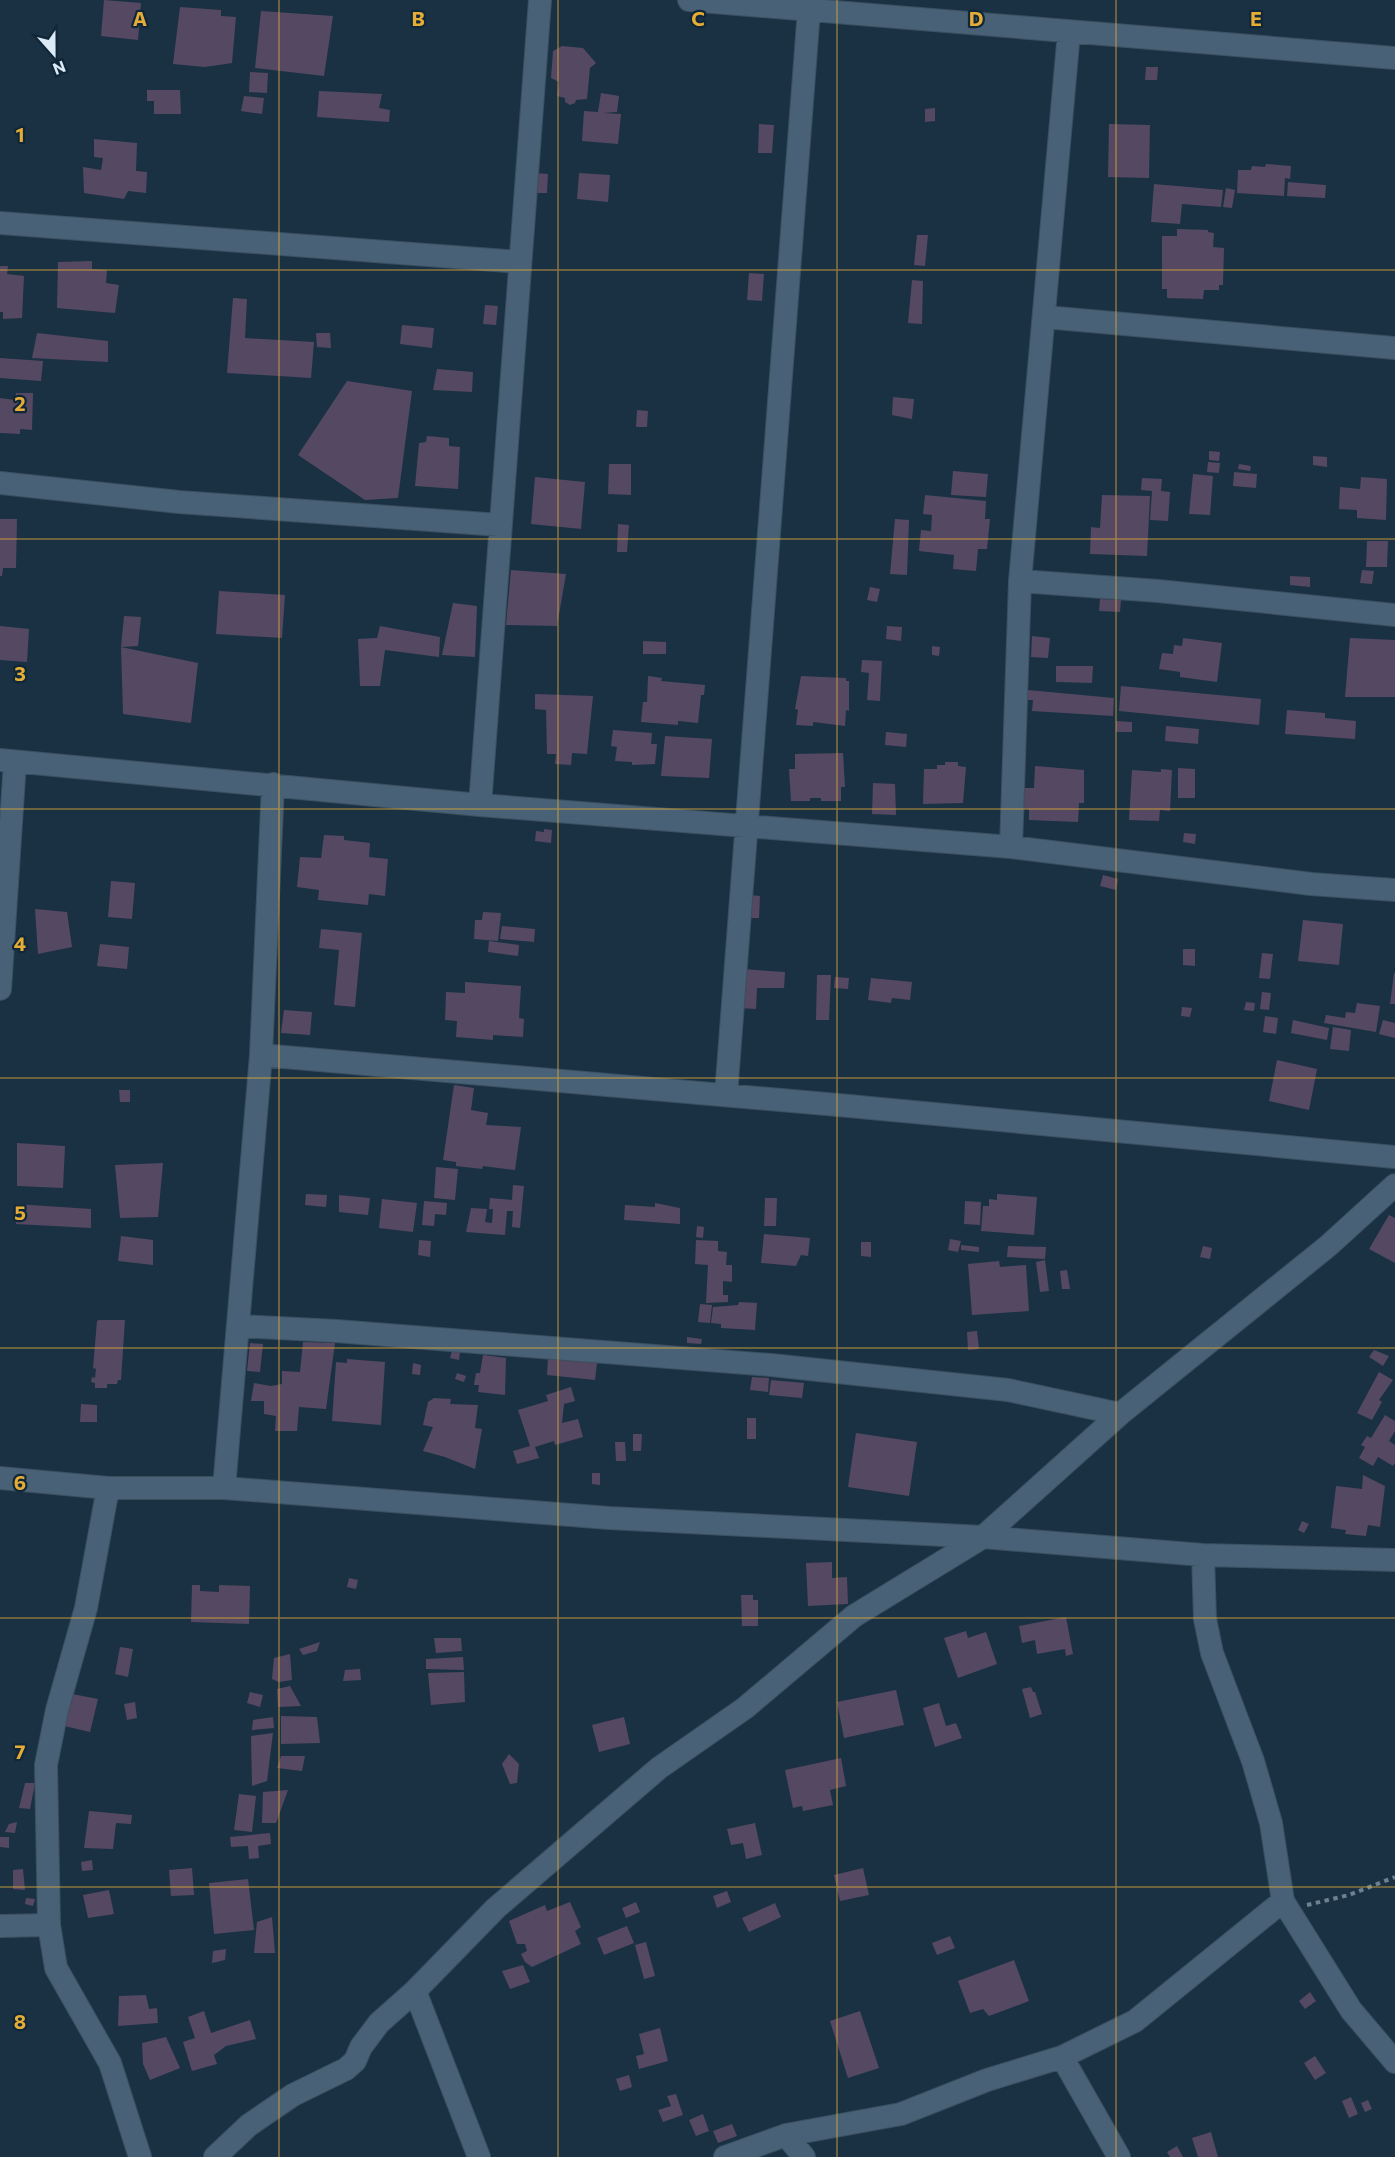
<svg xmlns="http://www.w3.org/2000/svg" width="1395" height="2157" viewBox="0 0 1395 2157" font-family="Commissioner,sans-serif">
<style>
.building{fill:#554862}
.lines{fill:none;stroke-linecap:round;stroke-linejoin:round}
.minor-casing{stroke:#3b4f5f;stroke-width:24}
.path{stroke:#6e8191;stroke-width:4;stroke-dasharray:4.5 4.5;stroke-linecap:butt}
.minor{stroke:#486176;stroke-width:22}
.grid{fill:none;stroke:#e6ad36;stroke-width:1.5;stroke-opacity:0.55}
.grid-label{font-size:20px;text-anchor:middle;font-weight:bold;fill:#e6ad36;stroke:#102739;stroke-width:4.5;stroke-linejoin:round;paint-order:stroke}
</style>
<rect width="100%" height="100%" fill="#1a3144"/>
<!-- building -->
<path class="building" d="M104 0 141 3 138 40 101 36Z
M180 7 221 10V16L236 17 232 63 205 67 173 64Z
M261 11 333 16 324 76 255 68Z
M562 46 583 48 596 63 590 68 587 99 576 100 575 103 570 105 565 102V98L557 96 559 82 551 78 553 51Z
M1146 67H1158L1157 80H1145Z
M250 72 268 73 267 93 249 92Z
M147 90H180L181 114H154V101H147Z
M319 91 382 94 379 108 390 110 389 122 317 117Z
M601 93 619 96 617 112 603 113 621 114 618 144 582 141 584 111 598 112Z
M244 96 264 98 262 114 241 111Z
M935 108V121L925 122V109Z
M759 124 774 125 772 153H758Z
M1109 124 1150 125 1149 178 1108 177Z
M94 139 137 143 136 171 147 172 146 193 128 191 124 199 84 193 83 167 101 170 103 158 94 157Z
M1266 164 1291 166 1290 179 1285 178 1284 196 1237 193 1238 170H1251L1252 166 1265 167Z
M536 173 548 174 547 193H533Z
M579 173 610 175 608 202 577 199Z
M1288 182 1326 185 1325 198 1287 196Z
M1154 184 1223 190 1221 207 1182 204 1180 224 1151 222Z
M1226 188 1235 190 1232 208 1223 207Z
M1177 229 1208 230V232L1214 233 1213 247 1224 248 1223 285H1219V290H1204L1203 299 1167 298V289H1162V236H1177Z
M917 235H928L925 266 914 265Z
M92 261V269L107 270 106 283 119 285 115 313 57 308 58 262Z
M0 266H8L7 274 24 276 22 318 3 319V312H0Z
M749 273 764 274 762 301 747 300Z
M912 280 923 281 922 324 908 323Z
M233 298 247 299 245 338 314 342 311 378 227 373Z
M485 305 498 306 496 325 483 324Z
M402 325 434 328 432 348 400 344Z
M37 333 108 341V362L32 358Z
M316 333H330L331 348 317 347Z
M0 358 43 361 41 381 0 378Z
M437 369 473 372 472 392 433 390Z
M347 381 412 391 398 498 365 500 298 455Z
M16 393H33L32 430 20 429V434L0 433V398L15 400Z
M893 397 914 399 912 419 892 415Z
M637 410 648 411 647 427H636Z
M427 436 449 438V446L460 447 458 489 415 486 419 443 426 442Z
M1209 451 1220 452 1219 461 1209 460Z
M1313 456 1327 457V467L1313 465Z
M1208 462 1220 463 1219 473 1207 472Z
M609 464H631V495L608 494Z
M1239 464 1251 466 1250 471 1238 469Z
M953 471 988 474 986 497 951 495Z
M1234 472 1257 474 1256 488 1233 486Z
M1193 474 1213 476 1210 515 1189 514Z
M535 477 585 482 581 529 531 524Z
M1361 477 1387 479 1386 520 1357 518V510L1339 509 1340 487 1360 489Z
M1142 478 1162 479 1161 491 1170 492 1168 521 1150 520 1152 491 1141 490Z
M925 495 986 501 985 519H990L987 549H978L976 571 953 569 954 555 919 551 921 530 931 531 932 515 923 514Z
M1102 495 1150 496 1147 556 1090 554 1091 527 1100 528Z
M0 519H17L16 568H3L2 576H0Z
M895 519 909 520 907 575 890 574Z
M618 524 629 525 627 552H617Z
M1367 541H1388L1387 567H1366Z
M511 570 566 574 557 626 506 625Z
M1362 570 1374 571 1372 584 1360 583Z
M1290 576 1310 577V587L1290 585Z
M870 587 880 589 877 602 867 600Z
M219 591 285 595 282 638 216 634Z
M1100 599 1121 600 1120 612 1099 611Z
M453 603 477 606 475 657 442 655Z
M124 616 141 617 138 646 121 647 198 663 191 723 123 714 121 647Z
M0 626 29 629 27 662 0 660Z
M380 626 440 637 439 657 385 650 380 686H360L358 639 377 638Z
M887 626 902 627 901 641 886 639Z
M1032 636 1050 638 1048 658 1031 657Z
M1183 638 1222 643 1217 682 1180 677V672L1159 669 1162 653 1173 654 1174 645 1182 646Z
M1350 638 1395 640V697H1345Z
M643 641 666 642V654H643Z
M932 646 940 647 939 656 932 655Z
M862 660 882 661 880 701 867 700 869 673 861 672Z
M1056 666H1093L1092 683 1056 682Z
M648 676 662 678 661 681 705 685 704 695H701L698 723 678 721V725L641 722 643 702H647Z
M801 676 846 678V681H849V711L846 710 845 726 813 722V726L796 725 798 710 795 709Z
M1121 686 1261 699 1259 725 1119 711Z
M1028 690 1114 698 1113 716 1032 711 1033 700H1027Z
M535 694 593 696 587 754 572 753 571 765 555 764 556 754H547L546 710 535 709Z
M1287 710 1325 713V718L1356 721 1355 739 1285 734Z
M1116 721 1132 722V732H1116Z
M1166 726 1199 729 1198 744 1165 741Z
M613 730 652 733 651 744H657L655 764 632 765V762L615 761 617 747 611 746Z
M886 732 907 734 906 747 885 745Z
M665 736 712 739 709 778 661 776Z
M843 753 845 787H841V801H821V798H810V801H791L789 769H795V754Z
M945 762H958V766L966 767 963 803 923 804 924 769H937V765H945Z
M1035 766 1084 770V803H1079L1078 822 1029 820V809L1018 808V788H1034Z
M1178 768 1195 769V798H1178Z
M1161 769 1172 770 1170 811 1160 810 1159 821 1129 820 1132 770 1161 772Z
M873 783 895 784 896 815 872 814Z
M544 829 552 830 551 843 535 841 536 831 544 832Z
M1184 833 1196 834 1195 844 1183 842Z
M324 835 344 836V840L370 843 369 857 388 859 385 896 369 894 368 905 318 900 319 890 297 887 300 857 321 858Z
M1103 875 1118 879 1116 890 1100 886Z
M111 881 135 883 132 919 108 917Z
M749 895 760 896 759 918H748Z
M35 909 67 912 72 947 38 954Z
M483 912 501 913 498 941 474 939 475 920H482Z
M1303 920 1343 924 1339 965 1298 961Z
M502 926 535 929 534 942 500 939Z
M321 929 362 933 355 1007 334 1005 339 950 319 948Z
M489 941 519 945 518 956 488 952Z
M100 944 129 947 127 969 97 966Z
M1183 949H1195V966L1183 965Z
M1262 953 1273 954 1270 979 1259 978Z
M742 969 785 972 784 988H757L756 1009 739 1008Z
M1394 973H1395V1004H1390Z
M817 975H831L829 1020H816Z
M835 977 849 978 848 989 834 988Z
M871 978 912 982 910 1000 892 998 891 1003 868 1000Z
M465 982 521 986 519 1018 524 1019 523 1037 493 1035V1040L456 1037 457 1021 445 1020 446 992 465 993Z
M1262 992 1271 993 1269 1010 1260 1009Z
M1246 1002 1255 1003 1254 1011 1244 1010Z
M1357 1003 1380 1006 1376 1032 1324 1023 1326 1015 1345 1018 1346 1012 1355 1013Z
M1182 1007 1192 1008 1190 1017 1181 1016Z
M284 1010 312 1012 310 1035 281 1033Z
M1265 1016 1278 1018 1276 1034 1263 1032Z
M1293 1020 1329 1028 1327 1040 1291 1033Z
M1383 1020 1395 1023V1038L1379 1034Z
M1333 1027 1351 1030 1349 1051 1330 1049Z
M1277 1060 1317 1069 1309 1110 1269 1101Z
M454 1085 474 1088 471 1110 488 1113 486 1125 521 1127 515 1170 483 1166 482 1169 456 1166V1162L443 1160Z
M119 1090H130V1102H120Z
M17 1143 65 1146 63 1188 17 1186Z
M163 1163 158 1217 120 1218 115 1165Z
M436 1167 458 1169 455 1200 434 1198Z
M513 1185 524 1186 520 1228 512 1227 513 1211H507L505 1235 466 1232 471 1208 487 1209 485 1222 492 1223 493 1209H489L490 1198 512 1200Z
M306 1194 327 1195 326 1207 305 1205Z
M997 1194 1037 1197 1034 1235 981 1231 983 1206H989V1199L997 1200Z
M339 1195 370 1198 368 1215 339 1212Z
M765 1198H777L776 1226H764Z
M382 1199 417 1203 413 1232 379 1228Z
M424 1201 447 1203 446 1215 435 1214 434 1226 422 1225Z
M965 1201 981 1202 980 1225 964 1224Z
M655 1203 680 1208V1224L624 1220 625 1205 655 1207Z
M16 1204 91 1209V1228L16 1224Z
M1389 1215 1395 1218V1263L1369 1249Z
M697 1226 704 1227 703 1238 696 1237Z
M764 1234 810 1238 808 1256 801 1255 796 1266 761 1263Z
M121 1236 153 1240V1265L118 1261Z
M950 1239 961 1241 958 1252 948 1250Z
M419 1240 431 1241 430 1257 418 1255Z
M696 1240 718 1241V1251L727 1252 726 1265H732V1282L723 1281V1295H728V1302L706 1303 708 1265 695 1264Z
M861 1242H871V1257L861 1256Z
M961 1245 979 1247V1252L961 1250Z
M1008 1246 1046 1247 1045 1259 1007 1257Z
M1203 1246 1212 1248 1210 1259 1200 1257Z
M1045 1260 1049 1291 1040 1292 1036 1262Z
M999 1261 1000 1267 1026 1265 1029 1311 972 1315 968 1264Z
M1067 1270 1070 1289H1062L1060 1271Z
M739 1302 757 1303 755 1330 721 1328V1324L711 1323 713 1307 738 1305Z
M700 1304 712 1305 710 1323 698 1322Z
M99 1320H125L121 1380H118L117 1384H107V1388H95V1383L91 1382 92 1377 95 1378 96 1369 93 1368 97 1321Z
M977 1331 979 1349 968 1350 967 1332Z
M687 1337 702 1339 701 1344 687 1343Z
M303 1342 335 1343 326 1409 299 1407 297 1431H275L276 1416 264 1414V1401H251L254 1383 271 1386 282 1384V1371L300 1372Z
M250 1343 263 1344 260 1372 247 1371Z
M1374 1350 1389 1356 1383 1366 1369 1357Z
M452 1351 460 1352 459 1360 450 1358Z
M483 1355 506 1358 505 1395 478 1392 479 1385H474L476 1373H480Z
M548 1358 597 1363 595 1380 547 1375Z
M347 1359 385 1362 381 1425 332 1421 336 1362 347 1363Z
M413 1363 421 1365 420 1375 412 1374Z
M1379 1372 1393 1380 1379 1400 1382 1402 1372 1420 1357 1413Z
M457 1373 466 1376 464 1382 455 1379Z
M752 1377 769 1378 768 1392 750 1390Z
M771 1380 804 1383 802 1398 769 1395Z
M571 1387 575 1401 564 1404 562 1423 578 1419 583 1437 555 1445 554 1441 535 1447 539 1458 517 1464 513 1451 530 1446 518 1410 548 1401 546 1395Z
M434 1398 451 1399 450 1404 478 1405 475 1428 482 1429 475 1469 445 1457 423 1451 433 1427 423 1425 428 1402Z
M81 1404 97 1405V1422H80Z
M1385 1415 1395 1421V1431L1389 1441 1395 1445V1463L1393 1466 1378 1457 1373 1466 1359 1458 1365 1447 1361 1445 1367 1436 1371 1438Z
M747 1418H756V1439H747Z
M856 1433 917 1442 909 1496 848 1487Z
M633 1434H642L641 1451H633Z
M615 1442H625L626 1461H616Z
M592 1473H600V1485L592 1484Z
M1363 1475 1385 1486 1380 1527 1368 1525 1366 1536 1345 1534 1346 1530 1331 1528 1336 1486 1362 1489Z
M1302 1521 1309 1524 1304 1533 1298 1530Z
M832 1562V1578L847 1577 848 1604 808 1606 806 1563Z
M349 1578 358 1580 356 1589 347 1587Z
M192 1585H200V1591L219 1592V1585L250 1586 249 1624 191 1622Z
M741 1595H753V1600H758V1626H742Z
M1066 1617 1073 1654 1066 1656 1065 1649 1037 1654 1035 1640 1022 1643 1019 1626Z
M966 1631 968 1638 986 1632 997 1664 958 1678 944 1638Z
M434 1638H461L462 1651 436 1653Z
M320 1642 317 1651 303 1655 299 1649Z
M120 1647 133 1649 128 1677 115 1674Z
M290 1654 292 1680 279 1682 272 1679 274 1658Z
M463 1657 464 1670 426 1669V1659Z
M360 1669 361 1680 343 1681 345 1670Z
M464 1672 465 1702 431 1705 428 1673Z
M290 1686 301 1706 278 1707 277 1689Z
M1031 1687 1033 1692H1035L1042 1714 1030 1718 1022 1689Z
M896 1690 904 1725 844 1738 837 1702Z
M250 1692 263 1695 260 1707 247 1703Z
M67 1693 98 1699 90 1732 60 1725Z
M135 1702 137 1718 127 1720 124 1704Z
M939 1703 946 1726 956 1723 962 1738 935 1747 923 1708Z
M281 1716 317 1717 320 1743 281 1744Z
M273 1717 274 1728 252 1730 253 1720Z
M624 1717 630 1744 599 1752 592 1725Z
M273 1733 267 1781 252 1786 251 1736Z
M509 1754 519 1764 517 1783 510 1784 502 1764Z
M281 1756H305L302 1771 277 1768Z
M841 1758 846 1786 830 1790 833 1805 803 1811 802 1806 793 1808 785 1770Z
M25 1783H35L30 1809 19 1808Z
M288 1790 276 1823H262L263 1792Z
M239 1794 256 1796 252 1832 234 1830Z
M89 1811 132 1815 131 1824 116 1823 113 1849 84 1848Z
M17 1822 15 1833 5 1832 9 1824Z
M755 1823 762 1855 746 1859 743 1843 731 1845 727 1829Z
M270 1833 271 1844 258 1846 259 1858 249 1859 248 1846 231 1847 230 1837Z
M0 1837H9V1848L0 1847Z
M92 1860 93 1870 82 1871 81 1862Z
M192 1868 194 1895 171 1896 169 1870Z
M863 1868 869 1895 840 1901 834 1875Z
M23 1869 25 1890 13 1889V1870Z
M248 1879 254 1930 214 1934 209 1883Z
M109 1890 114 1914 88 1918 83 1895Z
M727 1891 731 1902 717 1908 713 1896Z
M26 1898 35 1899 33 1906 25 1904Z
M570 1902 581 1927 575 1931 581 1944 532 1967 525 1962 521 1954 527 1951 525 1944H517L509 1921 545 1905 547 1911Z
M636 1902 640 1912 626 1918 622 1908Z
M775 1903 781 1917 749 1932 742 1918Z
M272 1917 275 1953H254L257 1922Z
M627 1926 634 1943 604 1955 597 1938Z
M950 1936 955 1948 937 1955 932 1943Z
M646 1942 655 1976 644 1979 635 1945Z
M226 1949 225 1960 212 1963 213 1951Z
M1014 1960 1029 2001 989 2016 983 2009 970 2013 958 1981Z
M523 1965 530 1982 510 1989 502 1971Z
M1310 1992 1316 2001 1305 2009 1299 2001Z
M146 1995 149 2009 157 2008 158 2023 118 2026 119 1996Z
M204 2011 211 2033 250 2020 256 2039 226 2046 214 2055 217 2064 192 2071 183 2042 195 2038 188 2017Z
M860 2011 879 2068 848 2078 830 2021Z
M660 2028 668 2061 639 2069 636 2056 644 2054 639 2034Z
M166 2037 180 2068 150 2080 143 2064 142 2043Z
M1315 2056 1326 2073 1315 2080 1304 2063Z
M629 2075 632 2087 620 2091 616 2079Z
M676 2094 683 2115 663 2122 658 2110 671 2106 667 2096Z
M1351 2097 1358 2114 1349 2118 1342 2101Z
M1368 2100 1372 2109 1365 2112 1361 2103Z
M703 2114 709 2131 696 2136 689 2120Z
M732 2124 737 2136 718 2143 713 2131Z
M1211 2132 1218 2157H1198L1192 2138Z
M1177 2146 1183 2157H1170L1167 2152Z"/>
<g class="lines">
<defs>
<path id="minor" d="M689 0 1395 58
M0 223 520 262
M1045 317 1395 348
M0 483 179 502 500 525
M1020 581 1158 591 1395 615
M0 760 480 805 1011 847 1311 884 1395 890
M480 805 540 0
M1011 847 1020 581 1069 32
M0 989 15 762
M261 1055 838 1105 1395 1157
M726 1095 809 10
M239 1326 336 1331 771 1365 1008 1390 1120 1414
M0 1478 108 1488H224L609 1518 983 1537 1203 1555 1395 1560
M108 1488 86 1608 57 1710 46 1765 49 1925 56 1968 110 2063 140 2157
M224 1488 261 1055 273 784
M1203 1555 1205 1619 1212 1653 1253 1761 1271 1823 1283 1901 1351 2010 1395 2062
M0 1926 49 1925
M415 1991 479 2157
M1062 2057 1119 2157
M786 2135 804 2157
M215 2157 249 2125 293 2095 346 2069 355 2061 361 2047 379 2023 415 1991 496 1908 659 1768 745 1708 854 1616 983 1537 1120 1414 1328 1246 1395 1185
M725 2157 786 2135 901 2114 987 2080 1062 2057 1135 2021 1283 1901"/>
</defs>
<!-- minor casing -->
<use href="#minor" class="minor-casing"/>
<!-- path -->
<path class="path" d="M1307 1905 1349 1895 1395 1877"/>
<!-- minor -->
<use href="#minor" class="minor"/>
</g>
<!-- grid -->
<path class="grid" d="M279 0V2157M558 0V2157M837 0V2157M1116 0V2157M0 270H1395M0 539H1395M0 809H1395M0 1078H1395M0 1348H1395M0 1618H1395M0 1887H1395"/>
<g class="grid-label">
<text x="140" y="26">A</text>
<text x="418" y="26">B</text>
<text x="698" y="26">C</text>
<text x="976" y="26">D</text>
<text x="1256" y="26">E</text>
<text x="20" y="142">1</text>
<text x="20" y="411">2</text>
<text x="20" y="681">3</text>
<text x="20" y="951">4</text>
<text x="20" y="1220">5</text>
<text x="20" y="1490">6</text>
<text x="20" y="1759">7</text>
<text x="20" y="2029">8</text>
</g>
<!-- north arrow -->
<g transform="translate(54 54) rotate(159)" stroke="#102739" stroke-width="4.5" paint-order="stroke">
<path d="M0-4.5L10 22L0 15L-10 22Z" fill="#dceaf6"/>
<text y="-9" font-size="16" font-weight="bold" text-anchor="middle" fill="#dceaf6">N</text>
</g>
</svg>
